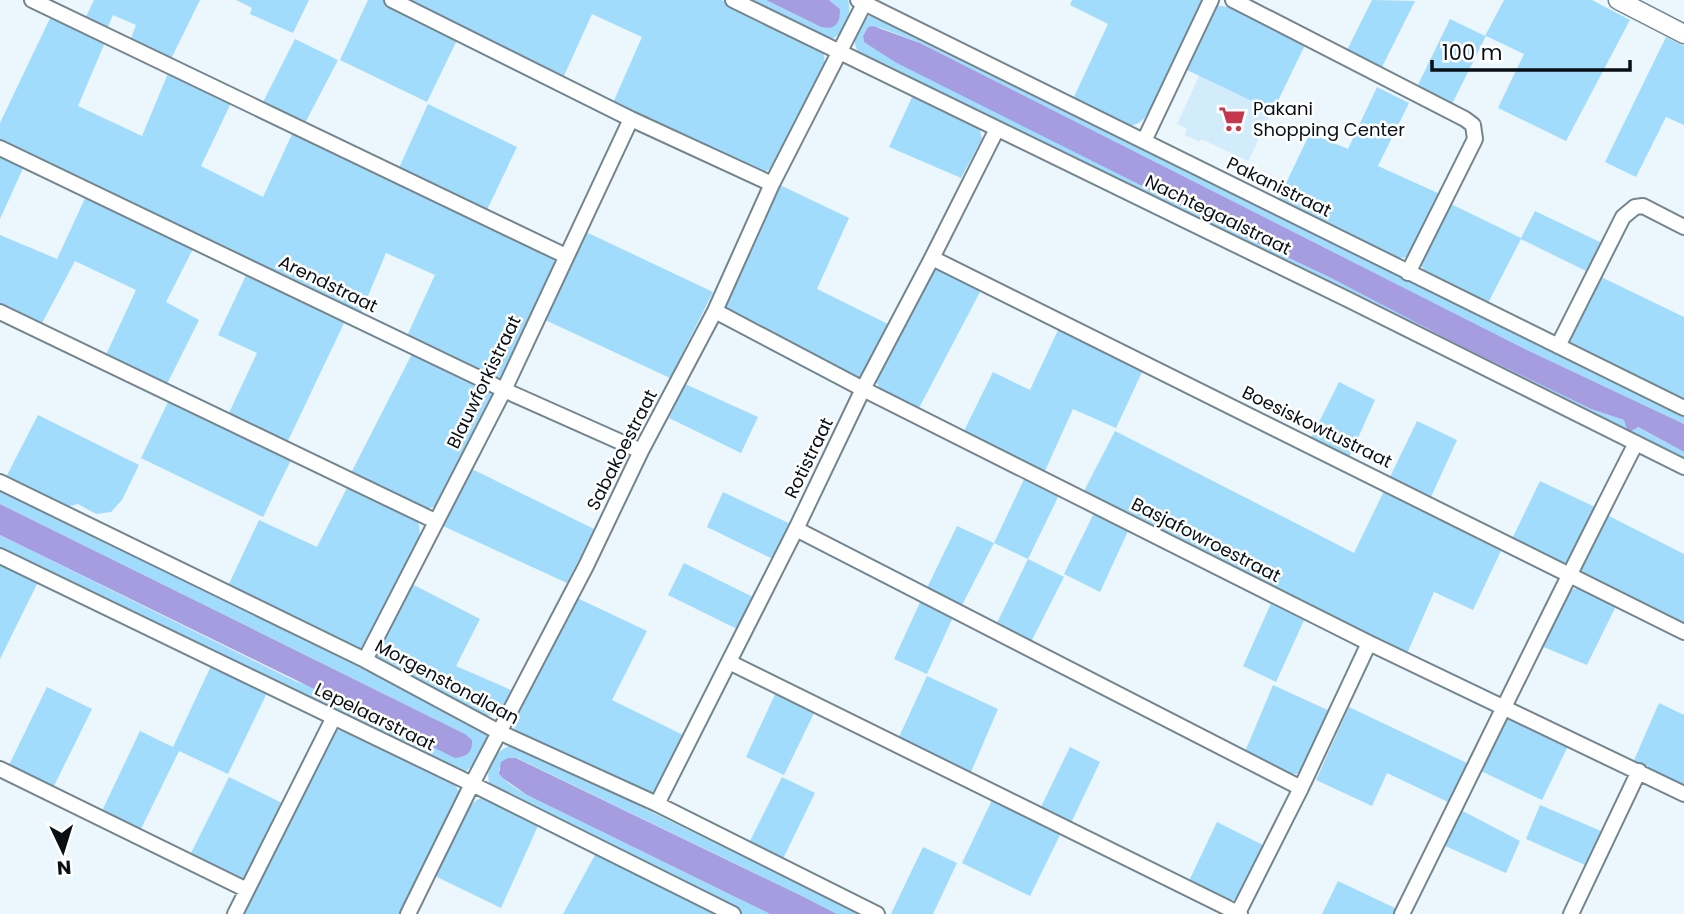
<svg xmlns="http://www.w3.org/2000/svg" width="1684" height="914" viewBox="0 0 1684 914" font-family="Poppins,sans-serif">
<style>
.built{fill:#d2ecfb}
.green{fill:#a1dcfc}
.water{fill:#a69de1}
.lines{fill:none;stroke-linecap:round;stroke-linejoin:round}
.minor-casing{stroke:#74858e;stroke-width:18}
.tertiary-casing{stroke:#74858e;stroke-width:21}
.minor{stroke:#fff;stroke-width:14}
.tertiary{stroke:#fff;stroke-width:18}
.labels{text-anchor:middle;stroke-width:5;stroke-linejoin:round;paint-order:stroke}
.poi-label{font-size:18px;fill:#090f13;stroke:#fff;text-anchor:start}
.street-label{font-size:18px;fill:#090f13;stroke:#fff}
</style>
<rect width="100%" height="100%" fill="#ecf7fd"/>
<!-- built -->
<path class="built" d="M1200 74 1274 108 1248 161 1201 139 1200 142 1185 135 1187 129 1177 124Z"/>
<!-- green -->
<path class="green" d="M94 0H200L171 59 130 41 136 25 113 15 107 29 85 19Z
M236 0H309L293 33 250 14 252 8Z
M368 0H385L459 36 427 102 340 60Z
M404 0H722L819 47C826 54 825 60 823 69L775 164 769 170 760 173 612 105 642 37 592 14 563 78Z
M741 0H766L821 27 838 22 840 9 829 0H848C852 11 846 32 834 38 830 40 826 39 822 39Z
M1072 0H1205L1148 113C1142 122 1138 125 1127 126L1073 99 1108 24 1070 5Z
M1372 0 1415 1 1381 69 1346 52Z
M1504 0H1592L1630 20 1566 141 1498 108 1524 54 1486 36 1452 104 1417 87 1450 19 1485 36Z
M1214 5 1228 7 1305 45 1273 111 1185 69Z
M52 14 106 40 78 106 142 136 169 71 231 103 201 166 263 197 293 132 553 257 556 269 506 373 501 377 496 379 406 338 435 275 386 253 360 315 0 144V123Z
M871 15 881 16 1684 414V424L1525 349 920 43 881 28 868 27 863 36 864 42 1230 230 1331 278 1427 328 1591 409 1624 420 1684 452V463L862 56C848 43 855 23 871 15Z
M1666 37 1684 46V125L1666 117 1636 177 1605 162Z
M295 39 338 60 304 125 262 104Z
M1377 87 1409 103 1378 166 1440 194 1411 254 1404 258 1394 257 1278 200 1310 133 1348 149Z
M914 93 979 126 982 139 961 178 889 147Z
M428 104 517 147 485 214 398 170Z
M0 152 25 164 0 219Z
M780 185 849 218 817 289 890 325 861 378H854L733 319 723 307 725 293Z
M87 194 195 245 166 302 199 320 165 388 105 357 136 290 75 261 41 325 0 306V235L57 259Z
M1449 203 1521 238 1535 211 1602 243 1588 272 1521 239 1488 303 1427 274 1422 267 1421 258Z
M586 232 713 292 670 378 543 319Z
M936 270 944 272 980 292 918 410C901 402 878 397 875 376L929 273Z
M248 271 346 319 286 445 228 415 257 353 218 335Z
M1599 276 1684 317V400L1573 348 1567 337Z
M1059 328 1143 370 1116 428 1073 409 1044 473 963 433 993 372 1030 390Z
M414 350 492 391 494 398 437 506 427 509 419 508 351 473Z
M1339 382 1375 400 1349 458 1310 440Z
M685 384 758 417 741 453 669 418Z
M170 398 292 458 263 517 141 458Z
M38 415 139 465 122 500 111 512 96 514 78 504 62 508 4 481Z
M1417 421 1457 440 1430 499 1389 479Z
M1115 431 1354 553 1384 491 1501 551 1473 610 1434 592 1406 656 1083 493Z
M470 468 594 529 567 583 443 526Z
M1026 475 1060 493 1028 559 1064 577 1031 642 996 625 1028 559 994 543 961 607 926 590 957 526 994 543Z
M1540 481 1595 507 1572 558 1566 562 1559 565 1511 541Z
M348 486 414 518 419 524 420 535 365 647 355 651 227 588 259 520 317 547Z
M0 488 425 696 484 730 488 736C484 750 476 767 463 772L0 550V535L297 682 465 734 0 504Z
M723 492 795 526 777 561 707 527Z
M1095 511 1129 529 1100 592 1064 574Z
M1605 514 1684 554V627L1583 577 1580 570 1581 563Z
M0 561 39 580 0 659Z
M684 563 753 597 737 629 668 595Z
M408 582 480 619 456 666 511 690C505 703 503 714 487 716L379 662 375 653Z
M1573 589H1580L1616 606 1587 665 1541 646 1568 593Z
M575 597 647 631 612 700 685 736 655 793 648 797 517 734 512 723Z
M922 598 954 615 927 674 894 659Z
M1273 599 1306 616 1276 682 1243 666Z
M211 666 267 693 228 774 179 751 141 829 102 811 140 731 173 747Z
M927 676 998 709 971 772 899 737Z
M1273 685 1332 712 1305 768 1297 774H1285L1244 754Z
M47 687 92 709 52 790 8 767Z
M777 690 816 709 784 775 746 757Z
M1659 703 1684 715V793L1631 767Z
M1349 707 1469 764 1450 803 1387 773 1372 806 1316 780Z
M1509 718 1570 742 1542 800 1481 771 1505 723Z
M336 730 348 731 453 781 459 792 455 803 400 914H242L328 738Z
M509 746 523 749 860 914H837L802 896 517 758 499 768C499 781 517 788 527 795L770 914H743L490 786C484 769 494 752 509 746Z
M1070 747 1100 762 1070 825 1039 811Z
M229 777 284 804 249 877 242 880 189 857Z
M782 777 815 793 781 863 747 847Z
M481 798 490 800 538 826 501 908 435 876 468 809 475 801Z
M993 798 1061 833 1030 896 962 863Z
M1540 805 1601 831 1585 865 1526 839Z
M1461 810 1520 841 1506 873 1443 845Z
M1217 822 1265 846 1238 899C1221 904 1203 890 1188 883Z
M923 847 957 863 933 914H891Z
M596 853 721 914H563Z
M1338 881 1397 909 1395 914H1322Z"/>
<!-- water -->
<path class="water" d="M766 0H829L840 9C840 24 836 30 821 27Z
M873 26 920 43 1525 349 1684 424V452L1638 427 1631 431 1627 429 1624 420 1591 409 1457 344 1331 278 1230 230 895 62 864 42 863 36 868 27Z
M0 504 465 734 472 740C473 753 466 757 455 758L0 535Z
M508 758H516L802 896 837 914H770L527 795 504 779 499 774 501 762Z"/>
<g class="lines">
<defs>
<path id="minor" d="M32 0 566 256
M392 0 631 119 772 184
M733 0 1347 299 1684 467
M858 0 1684 408
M1233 0 1465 119 1473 125 1475 139 1408 273
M1144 141 1211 0
M0 148 504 390 641 451
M932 258 1684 632
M715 311 863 389 1369 643 1684 794
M0 312 435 521
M1558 346 1623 217 1635 207 1643 206 1684 227
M0 482 365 660 499 732 657 804 877 914
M796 529 1301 788
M0 556 472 784 733 914
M365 660 504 390 631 119
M729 662 1240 914
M0 769 247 890
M657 804 796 529 863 389 932 258 997 129
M1238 913 1301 788 1369 643
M235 914 333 719
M408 914 472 784 586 566 641 451 715 311 772 184 866 0
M1402 914C1480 757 1556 599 1636 443
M1571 914 1639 771"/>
<path id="tertiary" d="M1618 0 1684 34"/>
</defs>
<!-- minor casing -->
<use href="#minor" class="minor-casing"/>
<!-- tertiary casing -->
<use href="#tertiary" class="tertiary-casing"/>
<!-- minor -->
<use href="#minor" class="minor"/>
<!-- tertiary -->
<use href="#tertiary" class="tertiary"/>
</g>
<!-- icons -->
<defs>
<symbol id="supermarket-bare" viewBox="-9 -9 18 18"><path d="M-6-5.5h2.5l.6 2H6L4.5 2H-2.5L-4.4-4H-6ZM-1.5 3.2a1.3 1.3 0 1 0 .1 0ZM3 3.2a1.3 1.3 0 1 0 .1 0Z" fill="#c6364e" stroke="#fff" stroke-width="2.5" paint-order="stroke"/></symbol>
</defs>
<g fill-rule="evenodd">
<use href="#supermarket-bare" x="1213" y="100" width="38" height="38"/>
</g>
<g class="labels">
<!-- poi labels -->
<g class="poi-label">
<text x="1253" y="115">Pakani<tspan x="1253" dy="21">Shopping Center</tspan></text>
</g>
<!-- street labels -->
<g class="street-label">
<text transform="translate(1279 187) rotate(26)" y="6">Pakanistraat</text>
<text transform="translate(1218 215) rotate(26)" y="6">Nachtegaalstraat</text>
<text transform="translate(328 284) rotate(26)" y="6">Arendstraat</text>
<text transform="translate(484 382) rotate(-64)" y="6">Blauwforkistraat</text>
<text transform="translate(1317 427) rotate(26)" y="6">Boesiskowtustraat</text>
<text transform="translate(622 450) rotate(-63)" y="6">Sabakoestraat</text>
<text transform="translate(809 458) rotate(-64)" y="6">Rotistraat</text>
<text transform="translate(1206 540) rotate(27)" y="6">Basjafowroestraat</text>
<text transform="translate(447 682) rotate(28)" y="6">Morgenstondlaan</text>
<text transform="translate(375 717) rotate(26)" y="6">Lepelaarstraat</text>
</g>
</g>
<!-- north arrow -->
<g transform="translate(63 851) rotate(176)" stroke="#ffffff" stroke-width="5" paint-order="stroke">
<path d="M0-5L12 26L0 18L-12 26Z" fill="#090f13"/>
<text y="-10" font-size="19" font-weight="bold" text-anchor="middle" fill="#090f13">N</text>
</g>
<!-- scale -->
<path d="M1432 60v10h198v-10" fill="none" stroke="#090f13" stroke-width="3.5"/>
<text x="1442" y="60" font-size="21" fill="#090f13" stroke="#ffffff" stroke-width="5" paint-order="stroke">100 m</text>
</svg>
